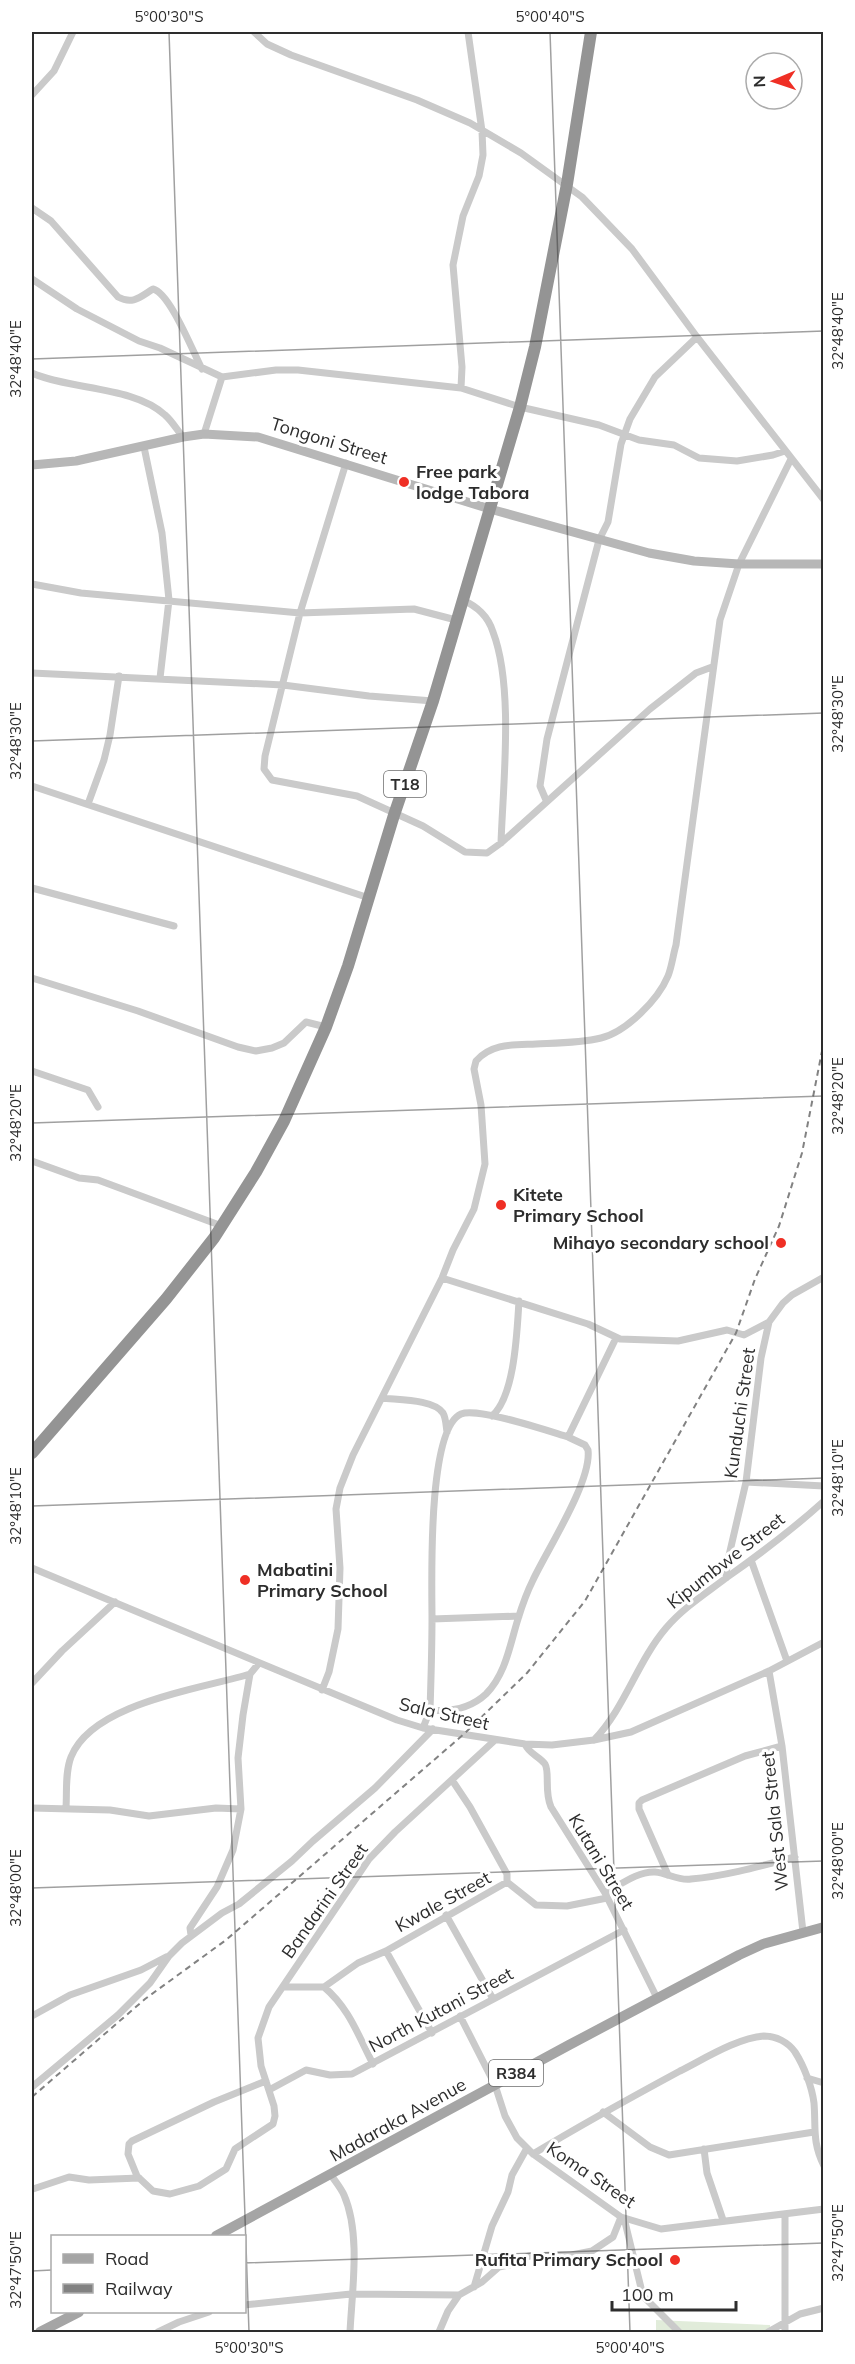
<svg xmlns="http://www.w3.org/2000/svg" width="855" height="2364" viewBox="0 0 855 2364" font-family="Mulish,sans-serif">
<style>
.green{fill:#e1ecda}
.lines{fill:none;stroke-linecap:round;stroke-linejoin:round}
.street{stroke:#cacaca;stroke-width:7}
.secondary{stroke:#b7b7b7;stroke-width:9}
.primary{stroke:#a5a5a5;stroke-width:10}
.highway{stroke:#949494;stroke-width:12}
.rail{stroke:#828282;stroke-width:2;stroke-dasharray:6 4.5;stroke-linecap:butt}
.ticks{fill:none;stroke:#2d2d2d;stroke-width:1.5;stroke-opacity:0.45}
.poi-dot{fill:#ef2f25;stroke:#fff;stroke-width:2}
.labels{text-anchor:middle;stroke-width:6;stroke-linejoin:round;paint-order:stroke}
.shield{fill:#fff;stroke:#6c6c6c;stroke-width:1.5}
.shield-label{font-size:16px;font-weight:bold;fill:#2d2d2d}
.street-label{font-size:18px;fill:#2d2d2d;stroke:#fff}
.poi-label{font-size:18px;font-weight:bold;fill:#2d2d2d;stroke:#fff;text-anchor:start}
.neatline{fill:none;stroke:#2d2d2d;stroke-width:2}
.ticks-label{font-size:15px;text-anchor:middle;fill:#2d2d2d}
</style>
<rect width="100%" height="100%" fill="#fff"/>
<!-- green -->
<path class="green" d="M656 2320 770 2325V2332H656Z"/>
<g class="lines">
<!-- street -->
<path class="street" d="M254 32 267 44 291 55 417 100 470 123 521 153 582 197 632 249 697 337 824 500
M32 95 54 71 73 32
M32 208 51 221 118 297C133 305 140 297 153 289 170 293 193 352 202 369
M32 279 77 309 139 341 160 348 222 377 276 370H298L461 388 520 407 599 425 639 440 674 445 699 458 737 461 773 455 785 451
M32 373C70 390 134 386 165 415 172 421 177 430 183 437
M461 388 462 367 453 265 463 216 479 176 483 155 482 131 468 32
M204 434 222 377
M144 447 162 533 169 600 160 678
M346 463 300 613 265 756 264 769 272 780 357 796 423 826 465 852 487 853 501 843 650 709 696 673 712 667
M32 584 81 593 300 613 414 609 456 620
M462 600C477 606 488 616 493 632 514 687 503 784 501 843
M32 673 283 685 369 696 433 701
M32 786 369 898
M546 800 540 786 547 739 599 540 608 522 621 444 630 419 655 377 697 337
M88 804 104 760 110 735 119 676
M32 888 174 926
M32 978 138 1011 238 1047 256 1051 272 1048 284 1043 306 1022 326 1027
M32 1071 88 1090 98 1107
M32 1161 79 1178 98 1180 222 1226
M442 1278 588 1324 620 1339 678 1341 727 1330 744 1335 769 1322
M382 1398C397 1400 434 1399 443 1413 446 1418 446 1426 447 1432
M492 1416C515 1396 517 1331 519 1301
M568 1437 616 1338
M746 1482 824 1486
M751 1560 787 1661
M32 1568 397 1720 423 1728 525 1744 552 1745 594 1740 631 1732 769 1671 824 1642
M726 1578 727 1564 746 1482 761 1358 769 1322 783 1303 792 1295 824 1277
M432 1619 519 1616
M769 1671 782 1746 803 1932
M32 1683 62 1651 115 1602
M322 1690 329 1672 338 1629 340 1568 336 1509 340 1488 353 1455 442 1278 453 1250 474 1209 485 1164 481 1105 474 1069 476 1061C492 1043 514 1045 536 1044 558 1043 580 1043 601 1038 626 1032 658 1000 668 976 672 966 673 955 676 945L720 620 739 564 791 459
M423 1728 430 1710C431 1680 432 1649 432 1618 432 1584 427 1429 461 1414 478 1407 548 1431 568 1437L585 1445 588 1450C592 1481 547 1550 533 1580 527 1592 522 1606 518 1619 510 1644 506 1674 486 1694 471 1708 450 1712 430 1710
M594 1740C625 1708 637 1662 666 1628 683 1608 705 1594 726 1578 760 1554 793 1529 824 1501
M525 1744C529 1754 539 1756 545 1764 550 1772 544 1792 551 1807L605 1893 657 1998
M32 1808 110 1810 149 1816 216 1808 241 1809
M66 1808C67 1792 65 1772 71 1757 92 1703 200 1689 250 1674
M668 1875 639 1809V1803L642 1800 745 1756 782 1746
M507 1882 536 1905 567 1906 607 1898
M605 1893C620 1885 638 1871 655 1872 668 1873 678 1881 691 1879 726 1876 761 1866 795 1857
M446 1915 493 1999
M191 1935 190 1928 217 1887 233 1850 241 1809 238 1758 243 1715 250 1674 259 1663
M386 1951 432 2033
M283 1987H324C349 2008 358 2035 373 2064
M324 1987 358 1963 386 1951 507 1882V1874L470 1807 452 1780
M32 2016 70 1995 141 1970 166 1957
M460 2016 495 2085 505 2116 517 2138 533 2154 621 2217 661 2229 824 2209
M807 2078 824 2083
M266 2081 214 2102 132 2141 129 2144 128 2154 137 2176 153 2191 170 2194 199 2186 226 2169 235 2149 273 2124 275 2116 274 2106 261 2066 258 2038 269 2007 369 1859 395 1832 494 1741
M32 2087 118 2015 150 1983 169 1956 182 1943 222 1913 239 1904 292 1861 313 1841 375 1788 433 1729
M269 2090 306 2070 330 2075 352 2074 624 1930
M603 2112 650 2147 669 2155 814 2132
M704 2149 707 2173 723 2220
M533 2154C581 2125 630 2098 680 2071 704 2059 737 2038 764 2036 776 2036 788 2042 795 2052 804 2066 812 2087 814 2103 816 2128 812 2142 824 2166
M331 2175C335 2181 341 2188 344 2195 361 2234 352 2290 350 2332
M33 2189 69 2177 89 2180 139 2178
M785 2214V2332
M624 2218 643 2296 679 2332
M474 2287 492 2226 508 2192 512 2175 527 2148
M244 2305 351 2294 459 2295
M158 2332 179 2322 209 2312
M439 2332 448 2311 459 2295 482 2282 499 2267 513 2264 529 2256 572 2255 592 2251 613 2237 621 2217
M768 2332 800 2314 824 2308"/>
<!-- secondary -->
<path class="secondary" d="M32 465 76 461 183 437 204 434 258 437 490 509 649 553 694 561 739 564H824"/>
<!-- primary -->
<path class="primary" d="M216 2236 569 2045 739 1955 763 1944 824 1927
M40 2332 79 2312"/>
<!-- highway -->
<path class="highway" d="M32 1453 166 1299 214 1238 256 1172 284 1121 326 1027 348 966 394 815 433 701 520 407 535 347 567 184 591 32"/>
<!-- rail -->
<path class="rail" d="M822 939 824 929
M32 2097 145 1999 226 1940 464 1734 527 1673 585 1601 736 1333 755 1279 779 1226 802 1153 824 1041"/>
</g>
<!-- ticks -->
<path class="ticks" d="M169 32 249 2332M550 32 630 2332M32 359 824 331M32 741 824 713M32 1123 824 1096M32 1506 824 1478M32 1888 824 1861M244 2263 824 2243M32 2271 52 2270"/>
<!-- markers -->
<g class="poi-dot">
<circle cx="404" cy="482" r="6"/>
<circle cx="501" cy="1205" r="6"/>
<circle cx="781" cy="1243" r="6"/>
<circle cx="245" cy="1580" r="6"/>
<circle cx="675" cy="2260" r="6"/>
</g>
<g class="labels">
<!-- shield labels -->
<g class="shield">
<rect x="384" y="771" width="42" height="26" rx="4.5"/>
<rect x="489" y="2060" width="54" height="26" rx="4.5"/>
</g>
<g class="shield-label">
<text x="405" y="790">T18</text>
<text x="516" y="2079">R384</text>
</g>
<!-- street labels -->
<g class="street-label">
<text transform="translate(329 441) rotate(17)" y="6">Tongoni Street</text>
<text transform="translate(740 1413) rotate(-82)" y="6">Kunduchi Street</text>
<text transform="translate(726 1561) rotate(-38)" y="6">Kipumbwe Street</text>
<text transform="translate(444 1714) rotate(13)" y="6">Sala Street</text>
<text transform="translate(775 1821) rotate(-96)" y="6">West Sala Street</text>
<text transform="translate(601 1862) rotate(59)" y="6">Kutani Street</text>
<text transform="translate(325 1901) rotate(-55)" y="6">Bandarini Street</text>
<text transform="translate(443 1902) rotate(-29)" y="6">Kwale Street</text>
<text transform="translate(441 2010) rotate(-28)" y="6">North Kutani Street</text>
<text transform="translate(398 2120) rotate(-29)" y="6">Madaraka Avenue</text>
<text transform="translate(591 2175) rotate(34)" y="6">Koma Street</text>
</g>
<!-- poi labels -->
<g class="poi-label">
<text x="416" y="478">Free park<tspan x="416" dy="21">lodge Tabora</tspan></text>
<text x="513" y="1201">Kitete<tspan x="513" dy="21">Primary School</tspan></text>
<text x="769" y="1249" text-anchor="end">Mihayo secondary school</text>
<text x="257" y="1576">Mabatini<tspan x="257" dy="21">Primary School</tspan></text>
<text x="663" y="2266" text-anchor="end">Rufita Primary School</text>
</g>
</g>
<!-- border -->
<rect width="855" height="2364" fill="none" stroke="#ffffff" stroke-width="66"/>
<!-- legend -->
<rect x="51" y="2235" width="195" height="78" fill="#ffffff" stroke="#ababab" stroke-width="1.5"/>
<rect x="63" y="2254" width="30" height="9" fill="#a5a5a5" stroke="#ababab" stroke-width="1.5"/>
<text x="105" y="2265" font-size="18" fill="#2d2d2d">Road</text>
<rect x="63" y="2284" width="30" height="9" fill="#828282" stroke="#ababab" stroke-width="1.5"/>
<text x="105" y="2295" font-size="18" fill="#2d2d2d">Railway</text>
<!-- north arrow -->
<g transform="translate(774 81) rotate(268)"><circle r="28" fill="#ffffff" stroke="#ababab" stroke-width="1.5"/>
<path d="M0-4.5L10 22L0 15L-10 22Z" fill="#ef2f25"/>
<text y="-9" font-size="16" font-weight="bold" text-anchor="middle" fill="#2d2d2d">N</text>
</g>
<!-- scale -->
<path d="M612 2301v9h124v-9" fill="none" stroke="#2d2d2d" stroke-width="3"/>
<text x="621" y="2301" font-size="18" fill="#2d2d2d" stroke="#ffffff" stroke-width="4.5" paint-order="stroke">100 m</text>
<rect x="33" y="33" width="789" height="2298" class="neatline"/>
<g class="ticks-label">
<text x="169" y="22">5°00'30"S</text>
<text x="550" y="22">5°00'40"S</text>
<text transform="translate(838 331) rotate(-90)" y="5">32°48'40"E</text>
<text transform="translate(16 359) rotate(-90)" y="5">32°48'40"E</text>
<text transform="translate(838 714) rotate(-90)" y="5">32°48'30"E</text>
<text transform="translate(16 741) rotate(-90)" y="5">32°48'30"E</text>
<text transform="translate(838 1096) rotate(-90)" y="5">32°48'20"E</text>
<text transform="translate(16 1123) rotate(-90)" y="5">32°48'20"E</text>
<text transform="translate(838 1478) rotate(-90)" y="5">32°48'10"E</text>
<text transform="translate(16 1506) rotate(-90)" y="5">32°48'10"E</text>
<text transform="translate(838 1861) rotate(-90)" y="5">32°48'00"E</text>
<text transform="translate(16 1888) rotate(-90)" y="5">32°48'00"E</text>
<text transform="translate(838 2243) rotate(-90)" y="5">32°47'50"E</text>
<text transform="translate(16 2270) rotate(-90)" y="5">32°47'50"E</text>
<text x="249" y="2353">5°00'30"S</text>
<text x="630" y="2353">5°00'40"S</text>
</g>
</svg>
